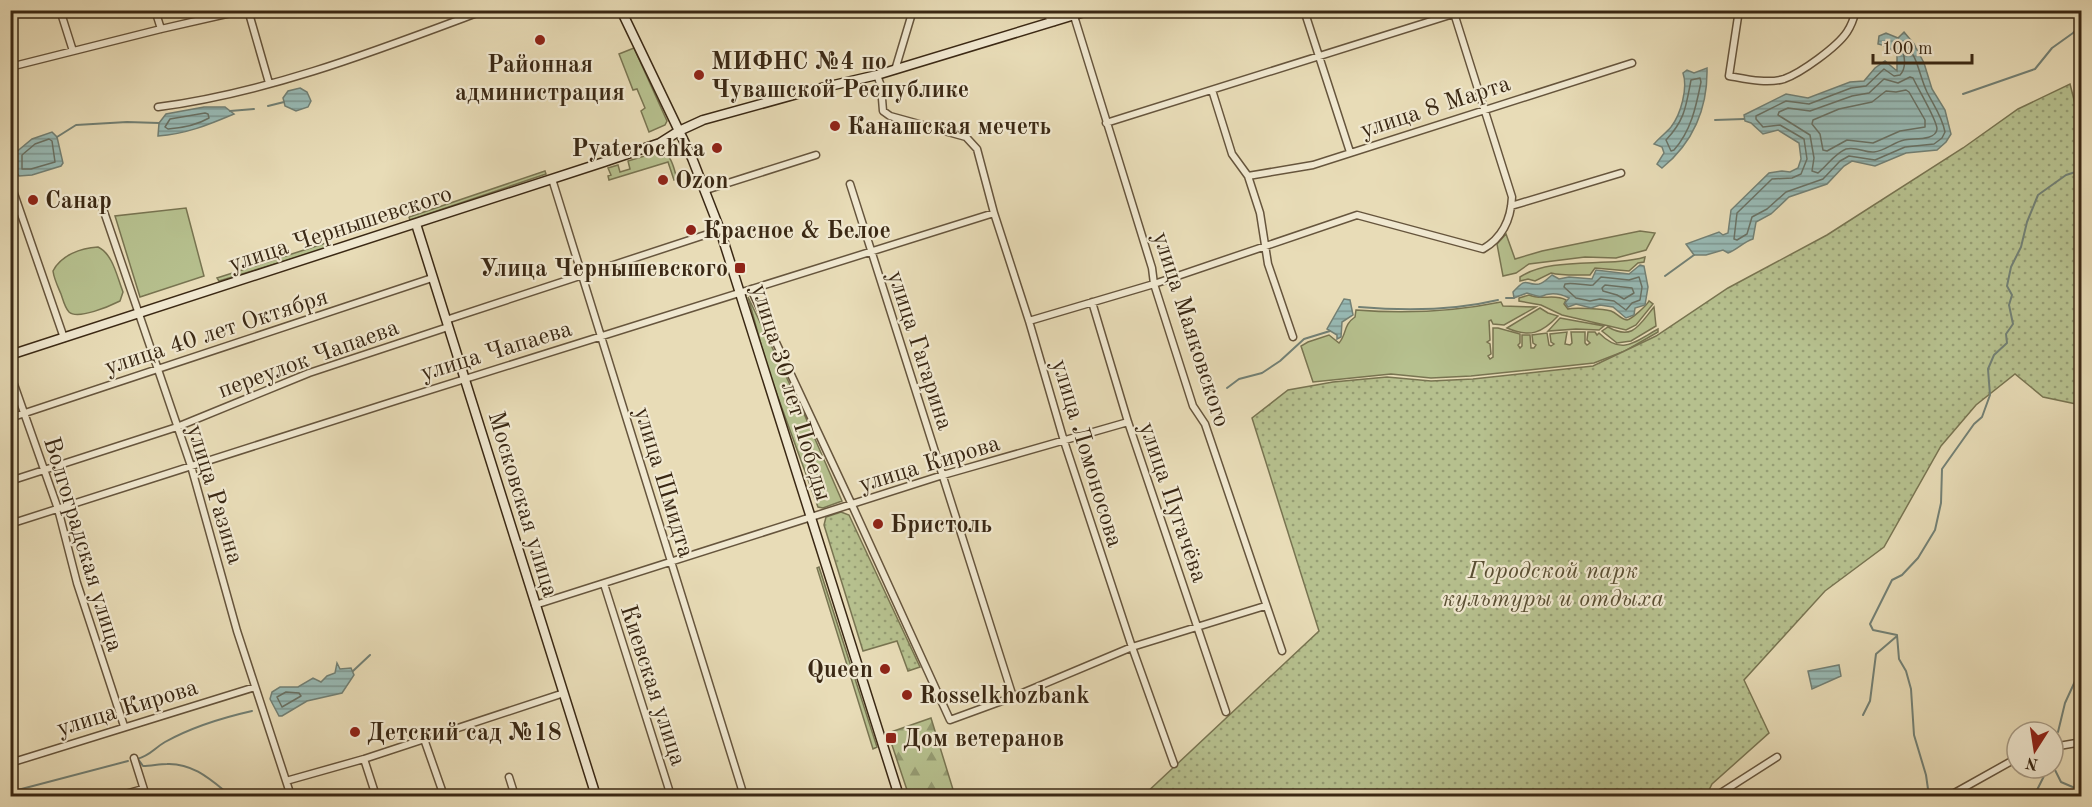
<svg xmlns="http://www.w3.org/2000/svg" width="2092" height="807" viewBox="0 0 2092 807" font-family="'Old Standard TT',serif">
<style>
.grass{fill:#b6c08e;stroke:#787451;stroke-width:1.5}
.forest{fill:url(#forest-firs);stroke:#787451;stroke-width:1.5}
.park{fill:url(#park-dots);stroke:#787451;stroke-width:1.5}
.water{fill:url(#water-rules);stroke:#728075;stroke-width:1.5}
.lines{fill:none;stroke-linecap:round;stroke-linejoin:round}
.shore{stroke:#697164;stroke-width:1.5}
.stream{stroke:#728075;stroke-width:2}
.street-casing{stroke:#66553d;stroke-width:9}
.secondary-casing{stroke:#3a2814;stroke-width:11}
.street{stroke:#f0e8d0;stroke-width:6}
.secondary{stroke:#f0e8d0;stroke-width:8}
.poi-dot{fill:#8f2418;stroke:#f0e8d0;stroke-width:2}
.labels{text-anchor:middle;stroke-width:4.5;stroke-linejoin:round;paint-order:stroke}
.poi-label{font-size:24px;font-weight:bold;fill:#3a2814;stroke:#f0e8d0;text-anchor:start}
.street-label{font-size:24px;fill:#3a2814;stroke:#f0e8d0}
.park-label{font-size:24px;font-style:italic;fill:#594e32;stroke:#f0e8d0}
</style>
<defs>
<pattern id="forest-firs" width="22" height="20" patternUnits="userSpaceOnUse" patternTransform="scale(1.5)"><rect width="22" height="20" fill="#b6c08e"/><path d="M5 1l3.5 6h-7zM16 11l3.5 6h-7z" fill="#959c73"/></pattern>
<pattern id="park-dots" width="8" height="8" patternUnits="userSpaceOnUse" patternTransform="scale(1.5)"><rect width="8" height="8" fill="#b6c08e"/><path d="M2 2h.1M6 6h.1" fill="none" stroke="#959c73" stroke-width="1.8" stroke-linecap="round"/></pattern>
<pattern id="water-rules" width="6" height="5" patternUnits="userSpaceOnUse" patternTransform="scale(1.5)"><rect width="6" height="5" fill="#98bab5"/><path d="M0 2.5h6" fill="none" stroke="#7d9792"/></pattern>
</defs>
<rect width="100%" height="100%" fill="#e8dcb7"/>
<filter id="stains"><feTurbulence type="fractalNoise" baseFrequency=".00333" numOctaves="4"/><feColorMatrix values="0 0 0 0 .2 0 0 0 0 .09 0 0 0 0 .02 0 0 0 .5 -.17"/></filter>
<radialGradient id="worn" r=".72"><stop offset=".6" stop-color="#630" stop-opacity="0"/><stop offset="1" stop-color="#630" stop-opacity=".3"/></radialGradient>
<!-- grass -->
<path class="grass" d="M634 48 667 121 665 125 649 132 641 111 645 108 637 89 633 90 619 54Z
M661 151C672 155 674 169 677 179L674 180 668 162 609 180 608 176 611 175 608 168 618 165 620 172 630 169 628 161Z
M545 171 546 174 410 220 409 217Z
M186 208 204 276 140 297 115 216Z
M1640 231 1655 233 1646 250 1616 258 1585 257 1529 264 1516 273 1503 276 1497 244 1506 234 1515 259 1542 251Z
M329 242 331 247 219 281 217 278Z
M98 247C113 254 117 277 123 292L120 301C110 306 78 320 69 312 65 308 63 300 61 294 58 287 54 279 53 271 61 255 81 248 98 247Z
M1645 257 1644 262 1638 263 1629 271 1595 268 1590 275C1577 275 1563 276 1551 273L1535 281 1528 279 1520 281V277C1552 256 1608 268 1645 257Z
M1529 295C1543 301 1553 293 1566 300L1564 304 1568 309C1574 307 1604 309 1611 311 1617 313 1620 319 1627 320 1632 319 1647 305 1649 301L1653 304 1636 325 1626 330 1562 315 1541 305 1519 301V298Z
M748 297 805 416 842 501 823 508 818 507 768 370Z
M1501 302 1503 306 1536 307 1504 325 1493 324 1491 320 1489 321 1490 340 1487 342 1490 344 1491 354 1488 356 1490 359 1493 357V328H1498L1520 334V343L1518 345 1520 348 1522 346V335H1530L1531 348H1534L1536 345 1533 343 1532 335 1547 333 1549 345 1551 346 1554 344 1551 342 1550 334 1567 332 1565 344 1570 345 1572 343 1571 332H1585V343L1587 345 1590 343 1587 340 1588 332H1595L1597 335 1599 333C1622 356 1634 342 1658 329V332L1625 351 1594 363 1471 376 1431 378 1391 374 1313 382 1301 346 1308 342 1329 335 1339 343C1347 334 1343 325 1355 317L1356 310C1406 314 1452 312 1501 302Z
M1654 307 1656 326 1631 341 1617 343 1602 331 1608 327C1633 341 1639 325 1654 307Z
M1540 308 1548 313 1558 316C1542 333 1530 338 1507 328Z
M1560 318 1604 326 1599 330 1576 329 1548 331Z
M819 567 877 747 873 749 817 568Z"/>
<!-- forest -->
<path class="forest" d="M931 718 955 796H909L891 742 894 740 891 732Z"/>
<!-- park -->
<path class="park" d="M2070 84 2082 131 2081 405 2043 397 2015 374 1976 405 1941 446 1884 547 1825 591 1744 680 1769 733 1712 784 1706 796H1143L1319 631 1252 418 1288 390 1333 382 1387 377 1431 381 1473 379 1593 366 1656 336 1728 288 1827 235 1963 148 2018 109Z
M841 512 849 515 920 667 908 671 897 641 863 651 824 525 826 517Z"/>
<!-- water -->
<path class="water" d="M1904 32 1914 44 1924 63 1932 89 1945 110 1951 134 1946 142 1937 150 1906 153 1875 166 1852 161 1844 166 1827 184 1789 197 1771 214 1756 222 1753 239C1743 242 1737 250 1728 253L1723 250 1706 255H1694L1686 244 1719 232 1723 235 1728 233 1731 210 1769 173 1782 171 1790 172 1798 168 1801 159 1799 143 1778 130 1763 134 1751 123 1745 121 1744 115 1786 94 1808 98 1850 82 1864 81 1875 68 1885 61 1897 71V53L1886 46 1878 44 1879 36 1886 33 1898 38Z
M1707 68C1708 108 1693 143 1662 168L1657 164 1664 153 1662 147 1654 144C1659 138 1666 133 1671 127 1681 114 1688 88 1683 73L1687 70 1694 73Z
M300 88 307 92 311 101 308 107 296 111 285 106 283 98 288 91Z
M204 107H225L234 114C208 125 186 134 158 136L159 123 166 114Z
M52 132 57 137 63 163 61 166 32 175 19 176 14 169 15 153 32 139Z
M1640 265 1644 266 1648 287 1645 305 1635 308 1634 315 1626 318 1613 307 1600 305 1591 308 1576 304 1568 307 1565 303 1569 298C1559 293 1550 292 1540 297L1527 293 1514 298 1513 292C1529 275 1524 286 1539 284 1544 283 1548 278 1552 275L1559 279 1569 277 1592 279 1596 270 1629 274Z
M1344 299 1350 300 1353 315 1342 322 1341 337 1337 339V335L1327 329Z
M337 663 340 669 351 668 354 675 342 693 307 701 282 716H279L270 699 272 692 280 687H298L313 678 321 682 327 676 335 673Z
M1839 665 1841 676 1812 689 1808 671Z"/>
<g class="lines">
<!-- shore -->
<path class="shore" d="M1902 43H1905C1918 57 1919 75 1927 92 1934 106 1942 116 1945 132L1942 138 1934 144 1905 147 1875 160 1849 156 1840 161 1823 179 1786 192 1767 209 1752 217 1747 234 1737 240 1734 239 1737 213 1772 179 1792 178 1801 174 1807 159 1804 139 1780 125 1763 127 1756 119V116L1786 101 1809 104 1851 88 1866 86 1884 69 1894 76 1900 75C1907 68 1905 54 1900 46Z
M1910 77 1913 78C1918 89 1937 120 1937 129 1936 141 1913 138 1904 140 1894 142 1885 151 1874 152 1865 153 1856 146 1846 149 1834 154 1828 165 1818 173L1812 171 1814 158 1810 135 1778 115 1779 112 1788 108 1810 111 1852 96 1869 93 1884 79 1898 83Z
M1700 78 1701 82C1696 107 1691 131 1674 150L1671 151 1666 140C1685 120 1686 106 1691 80Z
M1906 90 1909 92 1925 120V127L1900 131 1873 143 1847 140 1827 151 1823 150 1820 134 1812 124 1813 120 1839 109 1872 102 1886 91 1896 92Z
M205 113 208 114 209 118C197 125 182 128 168 129L165 127 170 119Z
M49 139 52 141 55 162 31 169H22V155L35 144Z
M1601 277 1629 280 1639 277 1642 287 1640 300 1632 303 1626 310 1614 301 1600 299 1590 301 1576 298 1564 287 1565 284C1574 282 1584 286 1593 285Z
M1605 285 1632 288 1634 293 1624 299 1617 295 1603 291 1602 288Z
M286 692 299 693 301 696 282 707 277 697Z"/>
<!-- stream -->
<path class="stream" d="M1963 94 2035 69 2052 48 2073 33 2082 24
M268 106 284 102
M230 111 254 109
M1715 120 1744 119
M57 137 76 125 127 122 159 123
M1665 276 1694 255
M1506 298H1514
M1359 307C1406 311 1452 311 1498 300
M1227 388 1239 379 1262 373 1280 361 1304 339 1330 331
M353 671 370 655
M1863 715 1870 701 1876 654 1897 636
M2058 732 2065 703 2082 666
M137 759C151 755 153 749 165 742 192 727 221 718 252 711
M138 759 143 766C151 766 159 764 167 764 194 763 212 781 231 796
M2053 766 2061 782 2082 791
M10 792 128 761
M1929 796 1926 775 1914 735 1911 689 1906 671 1899 659 1897 635 1873 630 1870 624 1892 580 1902 575 1918 558 1935 530 1941 503 1942 469 1974 424 1982 417 1990 395 1988 369 1994 355 2007 343 2006 334 2013 324 2009 305 2012 295 2007 286 2011 267 2021 247 2027 222 2038 195 2066 175 2082 170
M2034 796 2048 768"/>
<defs>
<path id="street" d="M60 10 73 51
M155 10 161 29
M248 10 269 83
M1042 10 1054 22
M1304 10 1350 152
M1739 10 1729 76C1746 79 1767 84 1784 79 1801 73 1837 47 1847 32 1851 26 1854 18 1856 10
M1074 16 1152 268 1154 284 1193 406 1205 424 1282 651
M10 67 161 29 244 10
M895 70 913 10
M877 75 881 86 883 111 890 116 966 137 977 149 994 213 1029 321 1064 441 1132 647 1174 764
M1212 90 1232 154 1248 176 1260 213 1268 264 1293 337
M158 107C271 92 378 50 485 10
M1106 123 1466 10
M1248 176 1313 165 1632 63
M552 179 744 796
M10 182 64 338
M850 184 1013 697
M706 190 816 155
M101 203 191 466 237 631 291 796
M1511 206 1621 173
M751 289 852 505 950 720 1013 697 1132 647 1265 606
M1092 302 1128 422 1226 712
M446 320 720 230
M1029 321 1154 284 1357 215 1483 249C1502 238 1511 219 1512 197L1453 10
M10 373 58 509 77 583 124 726
M10 418 432 278
M10 481 177 427 309 373 448 327
M10 524 395 401 994 213
M604 584 671 796
M535 605 943 475 1128 422
M424 739 444 796
M2053 747 2082 742
M134 758 146 796
M364 759 376 796
M10 763 255 687
M509 777 515 796
M286 781 364 759 564 693
M118 796 143 789
M1716 796 1777 757
M1949 796 2017 758"/>
<path id="secondary" d="M621 10 692 158 720 230 899 796
M416 224 596 796
M10 355 604 162 660 143 679 131 703 120 808 91 877 75 1091 10"/>
</defs>
<!-- street casing -->
<use href="#street" class="street-casing"/>
<!-- secondary casing -->
<use href="#secondary" class="secondary-casing"/>
<!-- street -->
<use href="#street" class="street"/>
<!-- secondary -->
<use href="#secondary" class="secondary"/>
</g>
<!-- markers -->
<g class="poi-dot">
<circle cx="540" cy="40" r="6"/>
<circle cx="699" cy="75" r="6"/>
<circle cx="835" cy="126" r="6"/>
<circle cx="717" cy="148" r="6"/>
<circle cx="663" cy="180" r="6"/>
<circle cx="33" cy="200" r="6"/>
<circle cx="691" cy="230" r="6"/>
<rect x="734" y="262" width="12" height="12" rx="3"/>
<circle cx="878" cy="524" r="6"/>
<circle cx="885" cy="669" r="6"/>
<circle cx="907" cy="695" r="6"/>
<circle cx="355" cy="732" r="6"/>
<rect x="885" y="732" width="12" height="12" rx="3"/>
</g>
<g class="labels">
<!-- poi labels -->
<g class="poi-label">
<text x="711" y="69">МИФНС №4 по<tspan x="711" dy="28">Чувашской Республике</tspan></text>
<text x="540" y="72" text-anchor="middle">Районная<tspan x="540" dy="28">администрация</tspan></text>
<text x="847" y="134">Канашская мечеть</text>
<text x="705" y="156" text-anchor="end">Pyaterochka</text>
<text x="675" y="188">Ozon</text>
<text x="45" y="208">Санар</text>
<text x="703" y="238">Красное &amp; Белое</text>
<text x="728" y="276" text-anchor="end">Улица Чернышевского</text>
<text x="890" y="532">Бристоль</text>
<text x="873" y="677" text-anchor="end">Queen</text>
<text x="919" y="703">Rosselkhozbank</text>
<text x="367" y="740">Детский сад №18</text>
<text x="903" y="746">Дом ветеранов</text>
</g>
<!-- street labels -->
<g class="street-label">
<text transform="translate(1435 106) rotate(-18)" y="8">улица 8 Марта</text>
<text transform="translate(340 228) rotate(-18)" y="8">улица Чернышевского</text>
<text transform="translate(1192 329) rotate(72)" y="8">улица Маяковского</text>
<text transform="translate(216 331) rotate(-18)" y="8">улица 40 лет Октября</text>
<text transform="translate(496 350) rotate(-17)" y="8">улица Чапаева</text>
<text transform="translate(921 350) rotate(72)" y="8">улица Гагарина</text>
<text transform="translate(308 358) rotate(-20)" y="8">переулок Чапаева</text>
<text transform="translate(792 392) rotate(73)" y="8">улица 30 лет Победы</text>
<text transform="translate(1088 453) rotate(73)" y="8">улица Ломоносова</text>
<text transform="translate(929 463) rotate(-17)" y="8">улица Кирова</text>
<text transform="translate(665 482) rotate(73)" y="8">улица Шмидта</text>
<text transform="translate(216 494) rotate(73)" y="8">улица Разина</text>
<text transform="translate(1174 502) rotate(71)" y="8">улица Пугачёва</text>
<text transform="translate(524 504) rotate(73)" y="8">Московская улица</text>
<text transform="translate(84 544) rotate(73)" y="8">Волгоградская улица</text>
<text transform="translate(654 685) rotate(72)" y="8">Киевская улица</text>
<text transform="translate(127 707) rotate(-17)" y="8">улица Кирова</text>
</g>
<!-- park labels -->
<g class="park-label">
<text x="1553" y="578">Городской парк<tspan x="1553" dy="28">культуры и отдыха</tspan></text>
</g>
</g>
<!-- margin -->
<rect width="2092" height="807" fill="none" stroke="#e8dcb7" stroke-width="36"/>
<rect x="12" y="12" width="2068" height="783" fill="none" stroke="#3a2814" stroke-width="3"/>
<rect x="18" y="18" width="2056" height="771" fill="none" stroke="#3a2814" stroke-width="1.5"/>
<!-- north arrow -->
<g transform="translate(2035 750) rotate(192)"><circle r="28" fill="#f0e8d0" stroke="#a79b85" stroke-width="1.5"/>
<path d="M0-4.5L10 22L0 15L-10 22Z" fill="#8f2418"/>
<text y="-9" font-size="16" font-weight="bold" text-anchor="middle" fill="#3a2814">N</text>
</g>
<!-- scale -->
<path d="M1873 54v9h99v-9" fill="none" stroke="#3a2814" stroke-width="3"/>
<text x="1882" y="54" font-size="18" fill="#3a2814" stroke="#f0e8d0" stroke-width="4.5" paint-order="stroke">100 m</text>
<rect width="100%" height="100%" filter="url(#stains)"/>
<rect width="100%" height="100%" fill="url(#worn)"/>
</svg>
